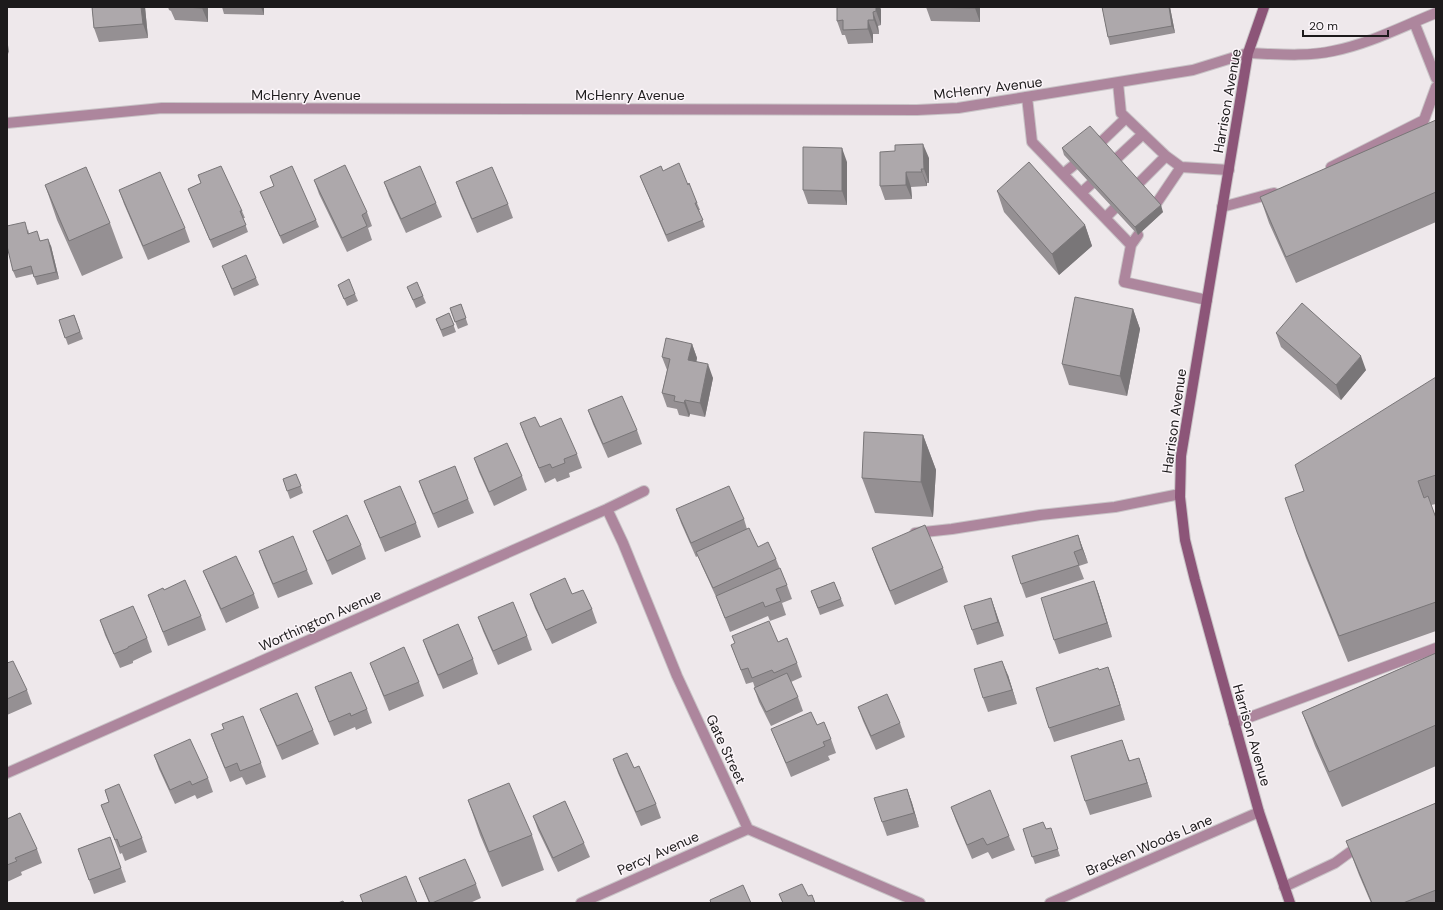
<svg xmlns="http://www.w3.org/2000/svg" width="1443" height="910" viewBox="0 0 1443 910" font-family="'DM Sans',sans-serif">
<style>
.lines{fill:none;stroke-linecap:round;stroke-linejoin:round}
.service-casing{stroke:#c8c3c6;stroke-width:12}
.minor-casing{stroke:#c8c3c6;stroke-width:12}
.secondary-casing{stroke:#c8c3c6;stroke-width:12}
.service{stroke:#ad869d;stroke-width:10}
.minor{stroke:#ad869d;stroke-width:10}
.secondary{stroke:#8c5578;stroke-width:10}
.wall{fill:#959093}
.shaded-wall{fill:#797678}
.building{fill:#ada8ab;stroke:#797678}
.labels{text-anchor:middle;stroke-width:3;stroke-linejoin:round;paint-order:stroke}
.street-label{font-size:14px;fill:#1c1a1b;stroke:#fbf5f9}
</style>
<rect width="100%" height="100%" fill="#eee8eb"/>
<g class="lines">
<defs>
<path id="service" d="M1414 22 1436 78
M1248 53C1276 54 1305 57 1333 51 1369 44 1403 26 1436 13
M1118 83 1121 113 1166 156 1181 167 1229 170
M1027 97 1032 142 1131 245 1124 282 1207 300
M1101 142 1126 118
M1116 159 1143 134
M1331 167 1424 120 1436 87
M1063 174 1074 165
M1138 184 1166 156
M1081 193 1091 184
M1156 204 1181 167
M1222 207 1274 193
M1105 218 1114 209
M1131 245 1138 235
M915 533 952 529 1040 515 1115 507 1180 494
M1234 723 1436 648
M1284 887 1335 863 1361 844"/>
<path id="minor" d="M7 123 162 108 917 110 958 108 1193 70 1248 53
M607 509 623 543 677 676 748 829 920 903
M7 773 607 509 644 491
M581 903 748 829
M1050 903 1259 812"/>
<path id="secondary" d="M1264 7 1248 53 1181 456 1180 497 1185 540 1195 580 1259 812 1290 903"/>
</defs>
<!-- service casing -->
<use href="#service" class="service-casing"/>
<!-- minor casing -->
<use href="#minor" class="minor-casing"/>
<!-- secondary casing -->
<use href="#secondary" class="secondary-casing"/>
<!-- service -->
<use href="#service" class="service"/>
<!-- minor -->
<use href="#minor" class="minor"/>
<!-- secondary -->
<use href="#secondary" class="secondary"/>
</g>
<!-- wall -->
<path class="wall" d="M92 7H145L148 38 99 42 94 28Z
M168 7H208V22L175 20 171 11 169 10Z
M222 7H264V15L224 14Z
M837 7H880L881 10V25L878 26 879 34H873V43L848 44 845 35H842L837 21Z
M926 7H980V22L931 21Z
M1102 7H1170L1175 33 1110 45 1108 37Z
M1436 120V222L1296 283 1269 223 1260 197Z
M1062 148 1163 212 1138 235 1064 155Z
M929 158V183H927V186L911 187 912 199 885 200 880 186Z
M847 162V205L808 204 803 190Z
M663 171 688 185 697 203 700 210H699L705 227 668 242 640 176Z
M198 175 242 211 245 218H243L248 232 213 248 188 189 201 183Z
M270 176 316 220 319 227 283 244 260 192 274 186Z
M314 180 367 212 372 226 368 228 372 240 347 252 319 194Z
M384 182 436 203 442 217 406 233 389 196Z
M456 182 508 204 513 218 477 233 461 196Z
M45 185 110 223 123 258 82 276 57 220Z
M119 190 185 228 190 242 148 260 124 204Z
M997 191 1085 225 1092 246 1059 275 1004 212Z
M28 229 29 234 41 241 51 246 59 279 37 285 33 274 16 278 13 271Z
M222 266 256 278 259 285 234 296Z
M338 285 355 294 358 301 347 306Z
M407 287 423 296 426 303 416 308Z
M461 304 468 325 458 329 450 308Z
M1133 309 1140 329 1127 396 1069 385 1062 364Z
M449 313 456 332 443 337 436 319Z
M74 315 83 339 68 345 59 320Z
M1276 333 1366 370 1341 400 1281 347Z
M692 344 697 358 696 362 713 378 705 417 690 414 689 417 679 415 677 409 667 407 662 393 667 370 662 357Z
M1436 377V504L1431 505 1436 518V631L1348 662 1306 558 1297 532 1304 491Z
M588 410 637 430 642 444 608 458 593 424Z
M520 423 540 427 577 454 582 468 569 473 570 477 557 482 555 478 545 483 525 437Z
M923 435 936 470 933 517 875 513 862 478Z
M474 458 522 476 527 490 494 506 479 472Z
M296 474 303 493 290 499 283 479Z
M419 481 468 499 474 513 438 528 424 495Z
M364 501 416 523 421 537 385 552Z
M676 509 744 519 747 529 758 547 776 559 780 569 787 585 792 599 782 603 786 615 770 621 768 616 730 632 717 599 702 566 698 556 696 557 681 523Z
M313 531 361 545 366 559 332 575 319 545Z
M1078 535 1088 563 1079 566 1084 579 1026 598 1021 584Z
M872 548 943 568 948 582 895 605 877 562Z
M259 551 307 570 313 584 278 598 264 565Z
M203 571 254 594 259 608 226 623 209 585Z
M1094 581 1099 595 1112 637 1059 654 1054 640Z
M834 582 844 606 820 615 811 591Z
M164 590 201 616 206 630 168 646 148 595Z
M530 594H572L592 609 597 623 552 644 535 608Z
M991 598 1004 636 977 645 972 630Z
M478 617 527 636 532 650 498 665 483 631Z
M100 620 147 638 152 652 133 661V663L120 668 105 635Z
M423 640 473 659 478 674 443 689 428 654Z
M778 642 797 663 802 677 791 682 798 697 803 711 771 726 759 702 754 688H755L753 682 746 684 731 645Z
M1436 653V766L1342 807 1315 746 1302 712Z
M7 663 27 690 32 704 7 715Z
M370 663 419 682 424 696 389 711Z
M1099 670 1113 681 1125 720 1054 742 1049 728Z
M1008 675 1017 704 988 712 983 698Z
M315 687 367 709 372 723 356 730 355 727 334 736 320 701Z
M858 707 900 723 905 737 876 750 863 721Z
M260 709 313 730 319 744 282 760 266 723Z
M817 725 831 739 836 753 828 756 830 760 791 777 777 743 771 729Z
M211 734 261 763 266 777 246 785 242 777 230 782 216 748Z
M1127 754 1130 761 1144 772 1152 797 1090 815 1085 801Z
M154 755 208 778 213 792 197 799 195 795 175 804 159 769Z
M613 759 634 768 656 804 661 818 641 826 618 773Z
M907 789 912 803 919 827 887 836 882 822Z
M105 790 142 838 147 852 125 861 122 853 120 854 101 805 109 802Z
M468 800 532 835 544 870 502 887 480 835Z
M1436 803V903H1371L1359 875 1346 841Z
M951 807 1009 836 1015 850 992 859 988 852 972 859 956 821Z
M533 816 584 843 590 857 558 872 538 830Z
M7 819 37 849 42 863 21 872 22 875 7 882Z
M1023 829H1046L1053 835 1060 856 1035 864Z
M110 837 126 882 94 894 78 849Z
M419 878 476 884 481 898 470 903H429Z"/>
<!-- shaded-wall -->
<path class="shaded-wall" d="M141 7H145L148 38 143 24Z
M202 7H208V22L202 8Z
M261 7H264V15Z
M876 7H880L881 10V25L876 11Z
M975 7H980V22L975 8Z
M1169 7H1170L1175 33 1172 26Z
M873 12 878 26 879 34 874 20Z
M868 20 873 34V43L868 29Z
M7 36 9 54 7 49Z
M923 144 929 158V183L924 169Z
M842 148 847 162V205L842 191Z
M921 169 927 183V186L922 172Z
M906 172 911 187 912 199 906 185Z
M1161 205 1163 212 1138 235 1135 227Z
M1085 225 1092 246 1059 275 1052 254Z
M48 239 51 246 59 279 56 272Z
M1133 309 1140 329 1127 396 1120 376Z
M692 344 697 358 694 374 688 360Z
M1361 356 1366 370 1341 400 1336 385Z
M708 364 713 378 705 417 700 403Z
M685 400 690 414 689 417 684 403Z
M923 435 936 470 933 517 921 482Z
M1078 535 1088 563 1082 549Z
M1094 581 1099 595 1112 637 1107 623Z
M991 598 996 612 1004 636 998 622Z
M1002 661 1008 675 1017 704 1012 690Z
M1108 667 1113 681 1125 720 1120 705Z
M1139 758 1144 772 1152 797 1147 783Z
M907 789 912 803 919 827 914 813Z"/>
<!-- building -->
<path class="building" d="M92 7H141L143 24 94 28Z
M184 7H202V8Z
M837 7H876V11L873 12 874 20H868V29L843 30V20L837 21Z
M926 7H975V8Z
M1102 7H1169L1172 26 1108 37Z
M1436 120V192L1286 257 1260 197Z
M1090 126 1161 205 1135 227 1062 148Z
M923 144 924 169H921L922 172H906V185L880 186V152L895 151V145Z
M803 147 842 148V191L803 190Z
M1029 162 1085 225 1052 254 997 191Z
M679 163 688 185 689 183 697 203H695L703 220 666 235 640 176 661 166 663 171Z
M345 165 367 212 362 215 367 226 342 238 314 180Z
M221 166 242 211H240L246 225 210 240 188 189 201 183 198 175Z
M292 166 316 220 280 236 260 192 274 186 270 176Z
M420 166 436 203 401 219 384 182Z
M86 167 110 223 69 241 45 185Z
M492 167 508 204 472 219 456 182Z
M160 172 185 228 143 246 119 190Z
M25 222 28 234 37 231 40 241 48 239 56 272 34 277 31 266 13 271 7 246V226Z
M246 255 256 278 232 289 222 266Z
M349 279 355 294 344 299 338 285Z
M417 282 423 296 413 300 407 287Z
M1075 297 1133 309 1120 376 1062 364Z
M1302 303 1361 356 1336 385 1276 333Z
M461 304 466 318 455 322 450 308Z
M449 313 454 325 441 330 436 319Z
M74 315 80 332 65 338 59 320Z
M666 338 692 344 688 360 708 364 700 403 685 400 684 403 674 401 675 396 662 393 670 359 662 357Z
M1436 377V475L1418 481 1424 498 1428 496 1436 518V602L1339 636 1297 532 1285 498 1304 491 1295 465Z
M622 396 637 430 603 444 588 410Z
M535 417 540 427 561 418 577 454 564 459 565 463 552 468 550 464 539 468 520 423Z
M864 432 923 435 921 482 862 478Z
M507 443 522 476 489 492 474 458Z
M455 466 468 499 433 514 419 481Z
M296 474 301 486 287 491 283 479Z
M400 486 416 523 380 538 364 501Z
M729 486 744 519 691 543 676 509Z
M347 515 361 545 327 561 313 531Z
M925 525 943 568 890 591 872 548Z
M749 528 758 547 768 542 776 559 713 588 696 552Z
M1078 535 1082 549 1074 552 1079 565 1021 584 1012 556Z
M293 536 307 570 273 584 259 551Z
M236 556 254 594 221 609 203 571Z
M780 568 787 585 776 589 781 601 765 607 763 602 725 618 716 596Z
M565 578 572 594 583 590 592 609 546 630 530 594Z
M185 580 201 616 163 632 148 595 163 588 164 590Z
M1094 581 1107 623 1054 640 1041 598Z
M834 582 841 599 818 608 811 591Z
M991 598 998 622 972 630 964 606Z
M513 602 527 636 493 651 478 617Z
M133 606 147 638 128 647V648L114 654 100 620Z
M769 621 778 642 787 638 797 663 774 673 772 670 752 678 748 668 741 670 731 645 735 643 732 636Z
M458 624 473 659 438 675 423 640Z
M404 647 419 682 384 696 370 663Z
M1436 653V725L1329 772 1302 712Z
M13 661 27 690 7 699V663Z
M1002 661 1012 690 983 698 974 669Z
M1108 667 1120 705 1049 728 1036 688 1098 668 1099 670Z
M351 672 367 709 351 716 350 713 329 722 315 687Z
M787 673 798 697 766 712 754 688Z
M297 693 313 730 277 746 260 709Z
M887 694 900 723 871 736 858 707Z
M811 712 817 725 824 722 831 739 823 742 825 746 786 763 771 729Z
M243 716 261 763 240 771 237 763 225 768 211 734 224 729 222 724Z
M190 739 208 778 192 785 190 781 170 790 154 755Z
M1122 740 1129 761 1139 758 1147 783 1085 801 1071 756Z
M627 753 634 768 639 766 656 804 636 812 613 759Z
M509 783 532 835 489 852 468 800Z
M119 784 142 838 120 847 117 839 115 840 101 805 109 802 105 790Z
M907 789 914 813 882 822 874 798Z
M990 790 1009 836 987 845 983 838 967 845 951 807Z
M565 801 584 843 553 858 533 816Z
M1436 803V890L1403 903H1372L1346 841Z
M20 813 37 849 15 858 17 861 7 865V819Z
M1043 822 1046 829 1051 828 1058 849 1032 857 1023 829Z
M110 837 121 868 89 880 78 849Z
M465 859 476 884 432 903H430L419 878Z
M406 876 417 903H363L360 895Z
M802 884 808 896 812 895 815 903H783L779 894Z
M743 885 751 903H711L710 900Z
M343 901 344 903H338Z"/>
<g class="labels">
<!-- street labels -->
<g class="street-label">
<text transform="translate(988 88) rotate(-7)" y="5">McHenry Avenue</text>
<text x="306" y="100">McHenry Avenue</text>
<text x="630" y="100">McHenry Avenue</text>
<text transform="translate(1227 101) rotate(-80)" y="5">Harrison Avenue</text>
<text transform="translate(1174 421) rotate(-82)" y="5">Harrison Avenue</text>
<text transform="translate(320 620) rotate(-24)" y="5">Worthington Avenue</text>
<text transform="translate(1252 735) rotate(74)" y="5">Harrison Avenue</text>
<text transform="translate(726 749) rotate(65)" y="5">Gate Street</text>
<text transform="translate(1149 845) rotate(-23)" y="5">Bracken Woods Lane</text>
<text transform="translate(658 853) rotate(-24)" y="5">Percy Avenue</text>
</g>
</g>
<!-- border -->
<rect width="1443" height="910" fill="none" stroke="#1c1a1b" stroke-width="16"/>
<!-- scale -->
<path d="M1303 30v6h85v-6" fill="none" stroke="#1c1a1b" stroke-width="2"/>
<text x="1309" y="30" font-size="12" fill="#1c1a1b" stroke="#fbf5f9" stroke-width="3" paint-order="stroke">20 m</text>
</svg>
